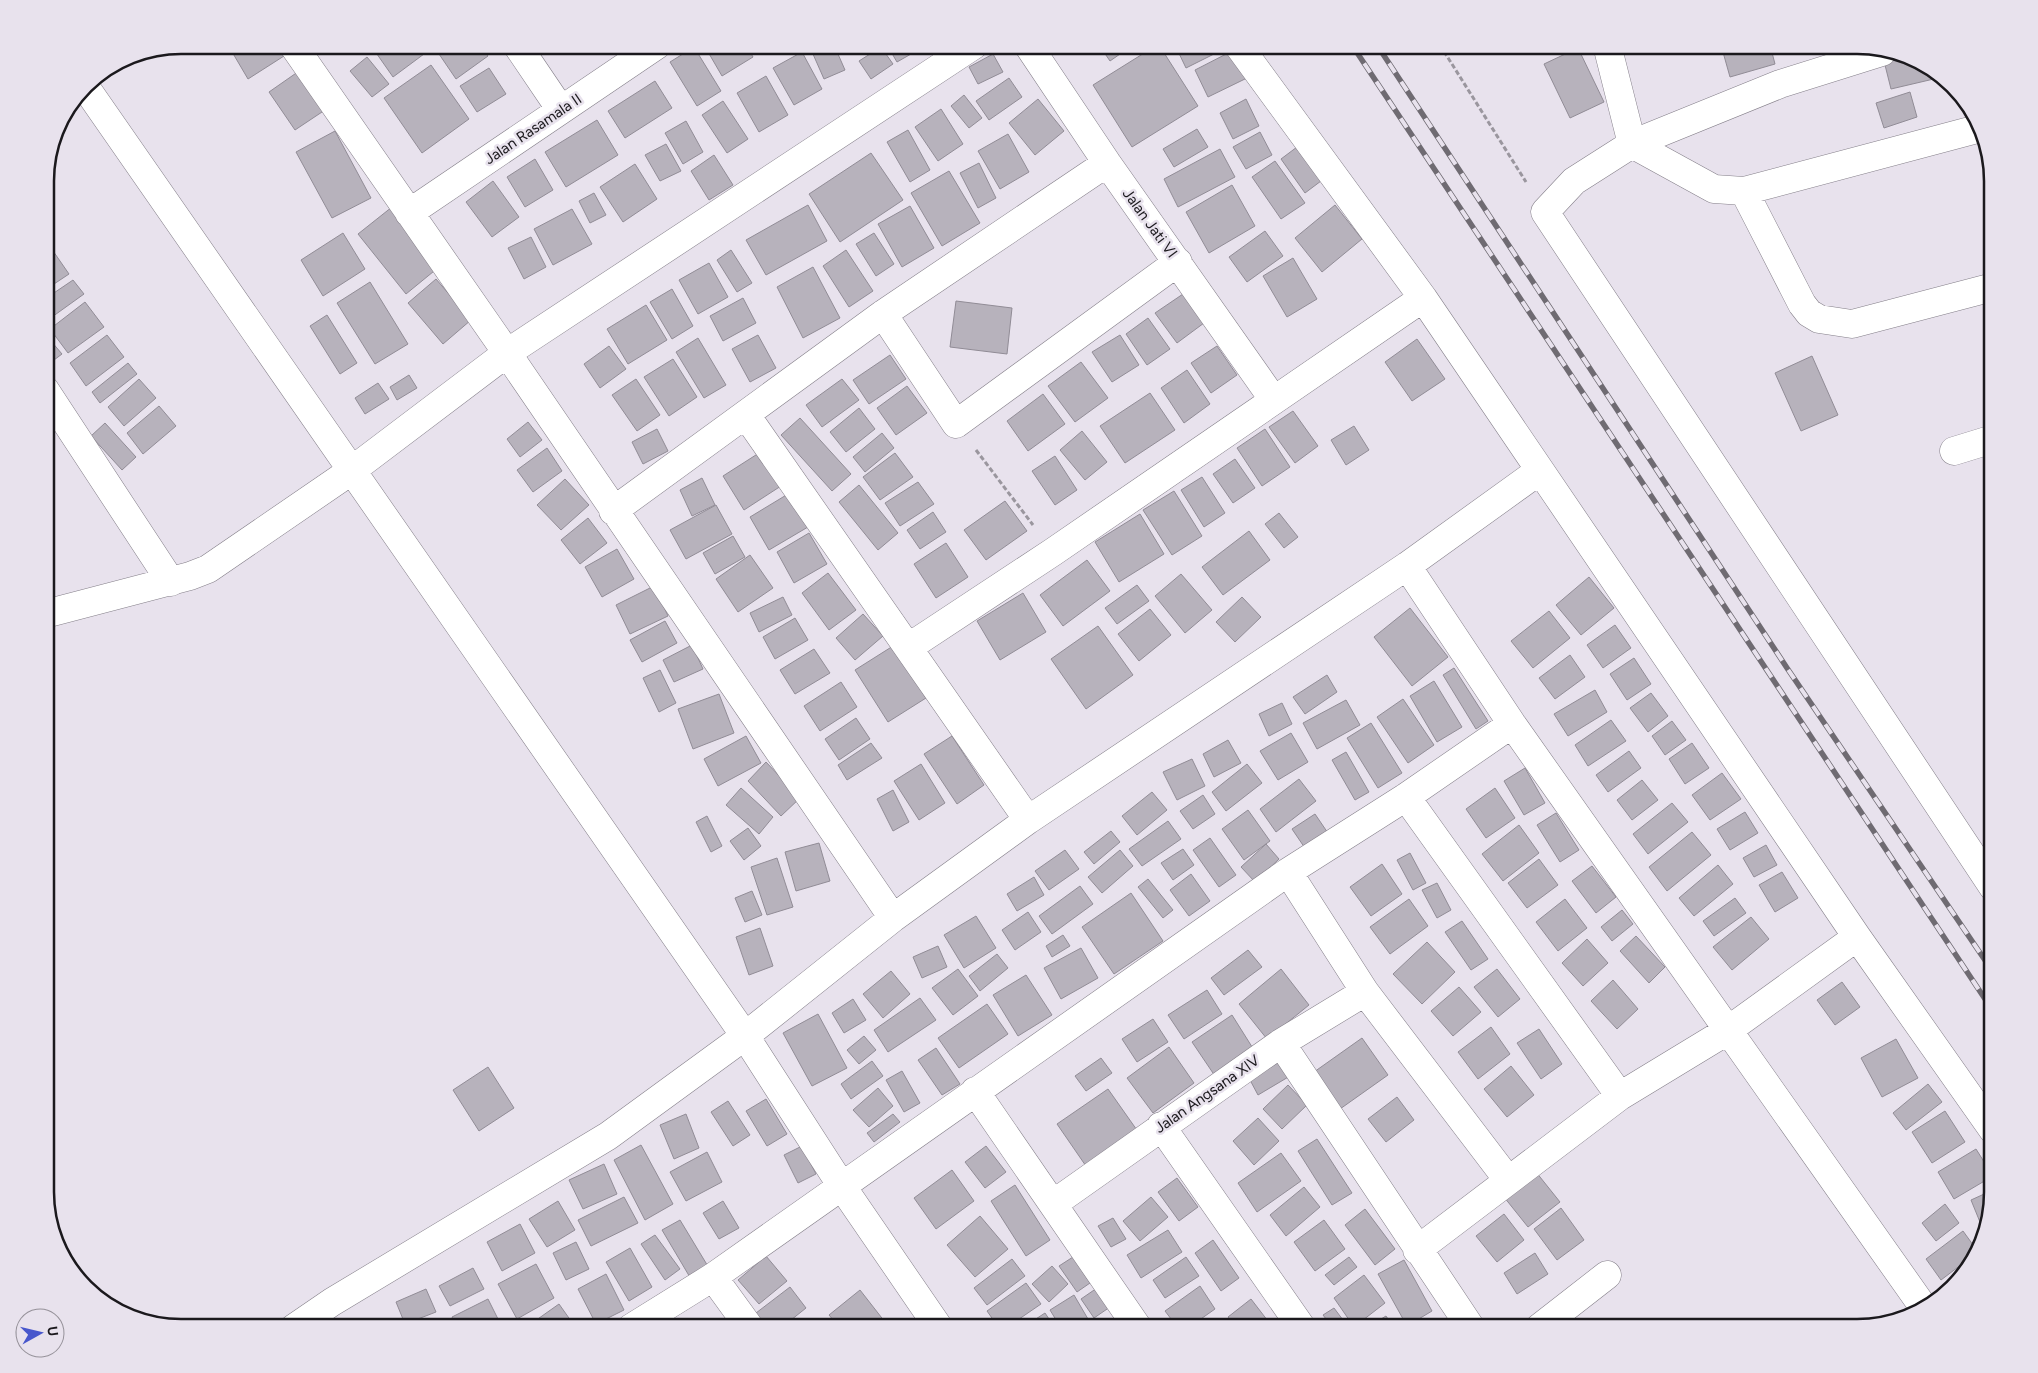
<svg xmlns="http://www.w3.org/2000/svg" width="2038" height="1373" viewBox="0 0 2038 1373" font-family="Figtree,sans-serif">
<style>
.building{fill:#b7b2bc;stroke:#918c96}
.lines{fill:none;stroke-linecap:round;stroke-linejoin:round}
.minor-casing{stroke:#847f89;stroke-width:29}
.path{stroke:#9a969e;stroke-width:3;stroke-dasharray:5 2.5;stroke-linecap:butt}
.minor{stroke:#fff;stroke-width:28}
.rail-casing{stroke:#6f6b72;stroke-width:5.5}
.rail{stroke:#e8e2ed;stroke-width:4;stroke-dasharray:11;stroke-linecap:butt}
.labels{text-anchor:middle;stroke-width:5;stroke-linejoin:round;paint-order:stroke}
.street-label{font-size:15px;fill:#1b191d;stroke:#e8e2ed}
.rim{fill:none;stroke:#1b191d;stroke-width:2.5}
</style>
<rect width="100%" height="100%" fill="#e8e2ed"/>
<!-- building -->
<path class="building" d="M228 45H277L284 56 248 79Z
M375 45H417L424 54 393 77 372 47Z
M452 45H480L488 56 456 79 439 54Z
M704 45H746L753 57 722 76Z
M747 45H764L751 52Z
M809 45H834L845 70 824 79Z
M849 45H868L855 54Z
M887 45H924L925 46 897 62Z
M1099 45H1133L1110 61Z
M1157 45H1159L1198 106 1132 147 1093 85Z
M1175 45H1222L1224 49 1186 68Z
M1721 45H1770L1775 64 1730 77Z
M694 47 721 91 697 106 670 62Z
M881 47 893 64 871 79 859 61Z
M1578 48 1604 102 1570 118 1544 64Z
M1234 50 1247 78 1208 97 1195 70Z
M802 52 822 89 794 105 773 68Z
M993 54 1003 72 978 84 969 67Z
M367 57 389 84 372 97 350 71Z
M1899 58 1933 68 1938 78 1891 89 1884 61Z
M431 65 469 119 422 153 384 98Z
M489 68 506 94 477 112 460 86Z
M302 69 328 108 295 130 269 92Z
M766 76 788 115 759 132 737 93Z
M1009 78 1022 97 989 120 976 101Z
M655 81 672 108 625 138 608 111Z
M1910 92 1917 117 1884 128 1876 103Z
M964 95 982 118 969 128 951 106Z
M1038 99 1064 131 1035 155 1009 123Z
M1246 99 1259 126 1233 139 1220 113Z
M723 101 748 139 727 153 702 115Z
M941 109 963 144 938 161 915 127Z
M597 120 618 155 566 187 545 152Z
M686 121 703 152 683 164 665 133Z
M1197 129 1208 147 1174 167 1163 149Z
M908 130 930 170 910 182 887 142Z
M335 131 371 198 332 218 296 152Z
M1260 132 1272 155 1246 169 1233 147Z
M1008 134 1029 172 1000 189 978 151Z
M666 144 681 171 660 181 645 155Z
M1301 144 1325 178 1305 193 1281 159Z
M1220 149 1235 177 1178 207 1164 179Z
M871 153 903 200 840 242 809 194Z
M714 155 733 185 709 200 691 171Z
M535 159 553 190 525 207 507 177Z
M1275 161 1305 203 1281 219 1252 177Z
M979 163 996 198 978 208 960 173Z
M635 164 657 199 623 222 600 187Z
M949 171 980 223 942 246 911 193Z
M493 181 519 217 492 237 466 202Z
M1232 185 1255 226 1209 253 1186 212Z
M594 193 606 215 590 223 579 201Z
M808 205 827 241 766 275 746 240Z
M1335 205 1362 239 1322 272 1295 238Z
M910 206 934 248 902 267 878 224Z
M392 207 439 267 406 294 358 234Z
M572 209 592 244 553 265 534 229Z
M1265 231 1283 256 1247 282 1229 257Z
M343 233 365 269 323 296 301 260Z
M874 233 894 264 876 276 856 244Z
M531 237 546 267 524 279 508 248Z
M51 248 69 274 45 290V252Z
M731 250 752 283 737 292 717 260Z
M846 250 873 291 849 307 823 266Z
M1293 258 1317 299 1287 317 1263 276Z
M709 263 728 297 698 314 679 280Z
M813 267 840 318 803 338 777 287Z
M436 279 471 320 443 344 408 303Z
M73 280 84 294 45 322V299Z
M370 282 408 344 375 364 337 303Z
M672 289 693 326 672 339 650 302Z
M1183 294 1204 323 1177 343 1155 313Z
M743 298 756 323 723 341 710 316Z
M956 301 1012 308 1007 354 950 347Z
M85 302 104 327 68 353 50 329Z
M646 305 667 340 628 364 607 329Z
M327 315 357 363 340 374 310 326Z
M1148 318 1170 349 1147 365 1126 334Z
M45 334 62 354 50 363 45 358Z
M107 335 124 357 86 386 70 363Z
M758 335 776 368 750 382 732 349Z
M1120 335 1139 365 1112 382 1092 352Z
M698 338 726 385 704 398 676 352Z
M1417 339 1445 379 1412 401 1385 362Z
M609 346 626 369 600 388 584 364Z
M1217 346 1237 375 1211 393 1191 363Z
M890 355 906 379 869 404 853 380Z
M1812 356 1838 415 1801 431 1775 373Z
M673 359 697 397 669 416 644 377Z
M1081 362 1108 398 1075 422 1048 386Z
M128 363 137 374 100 403 92 392Z
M1187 370 1210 404 1184 423 1161 388Z
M409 375 417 388 397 400 390 387Z
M139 379 156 398 124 426 108 407Z
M636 379 660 415 637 431 612 395Z
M842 379 859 400 822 427 806 405Z
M378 383 389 399 365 414 355 398Z
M907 386 927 413 896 435 877 408Z
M1150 393 1175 430 1125 463 1100 426Z
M1043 394 1065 424 1028 451 1007 421Z
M159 406 176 426 143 454 127 433Z
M859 408 875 429 846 452 830 432Z
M1293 411 1318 446 1295 463 1269 427Z
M800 418 851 474 832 491 781 435Z
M528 422 542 440 520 457 507 439Z
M105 423 136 457 122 470 91 436Z
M1354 426 1369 450 1346 465 1331 440Z
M657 429 668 451 643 464 632 442Z
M1265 429 1290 467 1262 486 1237 448Z
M1082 431 1107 462 1085 480 1060 450Z
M882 433 894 448 865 472 853 457Z
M547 448 562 471 533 492 517 470Z
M759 453 781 486 744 510 723 476Z
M895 453 913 477 880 500 863 477Z
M1055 456 1077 490 1055 505 1032 471Z
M1235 459 1255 488 1233 503 1213 474Z
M1202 477 1225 513 1204 527 1181 490Z
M702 478 715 505 692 516 680 490Z
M565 479 589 505 561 530 537 505Z
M918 482 934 504 900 526 885 503Z
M859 485 898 533 878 550 839 502Z
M1174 491 1202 536 1172 555 1143 510Z
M788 494 808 527 769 550 750 517Z
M1005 501 1027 531 986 560 964 530Z
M716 505 732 534 686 559 670 530Z
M933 512 946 532 920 549 907 530Z
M1279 513 1298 537 1284 548 1265 524Z
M1140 514 1164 554 1119 582 1095 542Z
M588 518 607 543 580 564 561 540Z
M1249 531 1270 560 1223 595 1202 567Z
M809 533 827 564 794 583 777 552Z
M733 536 745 557 715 574 703 553Z
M946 543 968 577 936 598 914 564Z
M617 549 634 579 602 597 585 567Z
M750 555 773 588 738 612 716 579Z
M1087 560 1110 591 1063 626 1040 595Z
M828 573 856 610 829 630 802 593Z
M1181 574 1212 610 1185 633 1155 596Z
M1589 577 1614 608 1581 635 1556 605Z
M1137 585 1149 601 1117 624 1105 608Z
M654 586 668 616 630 634 616 605Z
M1023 593 1046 632 1000 660 977 621Z
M783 597 792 615 759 632 750 613Z
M1242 597 1261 617 1235 642 1216 622Z
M1410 608 1448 657 1412 686 1374 637Z
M1150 609 1171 635 1139 661 1118 634Z
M1549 611 1570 638 1533 668 1511 641Z
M863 614 883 636 855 660 836 638Z
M795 618 808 640 775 659 763 637Z
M665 621 677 643 642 662 630 640Z
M1615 625 1631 648 1603 668 1587 645Z
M1098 626 1133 675 1086 709 1051 659Z
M692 645 703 669 674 682 663 660Z
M893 646 926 698 888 722 855 670Z
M814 649 830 673 795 694 780 670Z
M1570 655 1585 677 1555 699 1539 678Z
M1634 658 1651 684 1627 700 1610 674Z
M1454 668 1488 721 1476 729 1443 675Z
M660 670 676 703 659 712 643 678Z
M1327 675 1337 692 1305 714 1293 697Z
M1434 681 1462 727 1437 742 1410 696Z
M841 682 857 707 820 731 804 706Z
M1595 690 1607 712 1568 736 1554 714Z
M1651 693 1668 716 1648 732 1630 708Z
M719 694 734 733 693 749 678 709Z
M1403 699 1434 745 1408 763 1377 717Z
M1346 700 1360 725 1317 749 1303 723Z
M1282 703 1292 724 1269 736 1259 714Z
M856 718 870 739 839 760 825 739Z
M1611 720 1626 741 1588 766 1575 745Z
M1672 721 1686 740 1665 755 1652 736Z
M1371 723 1402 773 1378 788 1347 738Z
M1291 733 1308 762 1278 780 1260 751Z
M746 736 761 763 718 786 704 759Z
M952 736 984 785 957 804 924 754Z
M1228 740 1241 763 1214 777 1203 754Z
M871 743 882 758 847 780 838 765Z
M1692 743 1709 768 1685 784 1669 759Z
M1629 751 1641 768 1608 792 1596 775Z
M1346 752 1369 792 1355 800 1332 760Z
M1192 759 1205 786 1177 800 1163 772Z
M766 762 800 798 781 816 748 781Z
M921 764 945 803 919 820 894 781Z
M1247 764 1262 783 1226 811 1212 792Z
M1525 768 1545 803 1524 815 1504 781Z
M1722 773 1741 799 1710 820 1692 795Z
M1299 779 1316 801 1276 832 1260 809Z
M1642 780 1658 800 1632 820 1617 800Z
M741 788 773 817 759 834 726 805Z
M1495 788 1515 818 1486 838 1466 809Z
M893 790 909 822 893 831 877 799Z
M1152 792 1167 810 1137 835 1122 816Z
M1203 795 1215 814 1193 829 1180 811Z
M1672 803 1688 822 1648 854 1633 834Z
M1248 810 1270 841 1244 860 1222 829Z
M1745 812 1758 833 1730 850 1717 829Z
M1556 813 1579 850 1560 862 1537 825Z
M1315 814 1332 839 1309 854 1292 829Z
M707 816 722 846 711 852 696 822Z
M1168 821 1181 839 1142 866 1129 849Z
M1519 825 1539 853 1503 881 1482 854Z
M748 828 761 846 744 860 730 841Z
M1111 831 1120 842 1094 864 1084 852Z
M1692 832 1711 855 1667 891 1649 867Z
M1210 838 1236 875 1219 887 1193 850Z
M819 843 830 881 796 891 785 852Z
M1266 844 1279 859 1255 882 1241 867Z
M1766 845 1777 865 1754 877 1743 858Z
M1183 849 1194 865 1173 880 1161 863Z
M1065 850 1079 869 1049 890 1035 871Z
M1120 850 1133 866 1102 893 1088 877Z
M1410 853 1426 883 1413 890 1397 860Z
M777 858 793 907 767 915 751 867Z
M1539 859 1558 885 1527 908 1508 883Z
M1382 864 1402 894 1371 916 1350 887Z
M1718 865 1733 884 1694 916 1679 898Z
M1592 866 1616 897 1596 913 1572 881Z
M1782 872 1798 898 1775 912 1759 885Z
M1191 874 1210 901 1189 916 1170 890Z
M1034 877 1044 895 1017 911 1007 894Z
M1148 879 1173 910 1163 918 1138 887Z
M1437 883 1451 910 1437 918 1422 890Z
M1080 886 1093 904 1052 934 1039 916Z
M752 891 762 915 745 922 735 898Z
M1131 893 1163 941 1114 974 1082 927Z
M1735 898 1746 913 1714 936 1703 921Z
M1409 899 1428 926 1390 954 1370 927Z
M1565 899 1587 928 1558 951 1536 922Z
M1622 910 1633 924 1612 941 1601 927Z
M1028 912 1041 932 1015 950 1002 930Z
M976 916 996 948 964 968 944 935Z
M1751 917 1769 939 1732 970 1713 947Z
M1462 921 1488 959 1471 970 1445 932Z
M760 928 773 966 749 975 736 937Z
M1063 935 1070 946 1052 957 1046 946Z
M1636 936 1665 967 1649 983 1620 951Z
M1587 939 1608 963 1583 986 1562 963Z
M1427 942 1455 972 1422 1004 1393 974Z
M938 946 947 967 922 978 913 957Z
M1081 948 1098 978 1061 999 1044 968Z
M1248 950 1262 967 1224 995 1211 978Z
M997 954 1008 968 980 991 969 976Z
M958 969 978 996 953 1015 932 988Z
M1281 969 1309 1005 1267 1039 1239 1004Z
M1497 969 1520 999 1498 1017 1474 987Z
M891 971 910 994 883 1018 863 994Z
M1026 975 1052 1015 1018 1036 993 995Z
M1613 980 1638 1009 1617 1029 1591 1001Z
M1842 982 1860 1007 1835 1025 1817 1000Z
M1459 987 1481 1012 1453 1036 1431 1011Z
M1207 990 1222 1014 1184 1039 1168 1015Z
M920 998 936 1020 888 1052 874 1030Z
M853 999 866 1020 844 1033 832 1013Z
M987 1004 1008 1034 959 1068 938 1038Z
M818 1014 847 1068 812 1086 783 1033Z
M1232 1015 1254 1050 1215 1076 1192 1042Z
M1153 1019 1168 1042 1137 1062 1122 1039Z
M1491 1027 1510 1054 1478 1079 1458 1052Z
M1539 1029 1562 1064 1541 1079 1517 1043Z
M864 1036 876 1050 859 1064 847 1050Z
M1362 1038 1388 1075 1340 1109 1314 1072Z
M1896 1039 1918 1078 1882 1097 1861 1058Z
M1169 1047 1194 1083 1153 1113 1127 1078Z
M936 1048 960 1084 942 1095 918 1060Z
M1101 1058 1112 1073 1086 1091 1075 1076Z
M872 1061 883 1076 851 1099 841 1084Z
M1281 1061 1290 1076 1258 1095 1250 1080Z
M1511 1066 1534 1095 1507 1117 1484 1089Z
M488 1067 514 1108 479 1131 453 1090Z
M902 1071 920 1103 904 1112 886 1080Z
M1928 1084 1942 1102 1906 1130 1893 1113Z
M1288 1085 1307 1105 1282 1129 1263 1109Z
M878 1088 893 1106 869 1127 853 1110Z
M1108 1089 1139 1133 1088 1169 1057 1124Z
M1397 1097 1414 1120 1386 1142 1368 1119Z
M766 1099 787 1134 767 1146 746 1111Z
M728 1101 750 1135 733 1146 711 1112Z
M1945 1111 1965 1142 1932 1163 1912 1132Z
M686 1114 699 1148 674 1159 660 1125Z
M893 1114 900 1122 874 1142 867 1133Z
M1258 1118 1279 1141 1254 1165 1233 1141Z
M1317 1139 1352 1193 1332 1205 1298 1151Z
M641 1145 673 1204 645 1220 614 1160Z
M802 1146 816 1174 798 1183 784 1155Z
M986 1146 1006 1172 985 1188 965 1162Z
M1976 1149 1993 1176 1954 1199 1938 1172Z
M707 1152 722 1182 686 1201 670 1172Z
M1281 1153 1301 1181 1257 1212 1238 1183Z
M604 1164 617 1194 583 1209 569 1180Z
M952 1170 974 1201 936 1229 914 1198Z
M1536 1172 1560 1202 1528 1227 1504 1197Z
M1177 1178 1198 1207 1179 1221 1158 1192Z
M1015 1185 1050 1240 1026 1256 991 1201Z
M1304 1187 1320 1207 1286 1236 1270 1215Z
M1993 1190V1193L1982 1227 1971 1200Z
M624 1197 638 1223 591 1246 578 1220Z
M1151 1197 1168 1217 1140 1241 1123 1221Z
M558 1201 575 1230 547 1247 529 1219Z
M723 1201 739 1228 719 1239 703 1213Z
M1945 1204 1959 1223 1936 1241 1922 1223Z
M1561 1208 1584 1240 1557 1260 1534 1229Z
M1365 1209 1395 1249 1375 1265 1345 1225Z
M1504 1214 1524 1240 1497 1262 1476 1236Z
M980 1216 1008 1249 975 1277 947 1245Z
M1113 1218 1126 1239 1111 1247 1098 1226Z
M680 1220 709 1268 691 1279 662 1230Z
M1324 1220 1345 1249 1315 1271 1294 1242Z
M520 1224 535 1253 502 1271 487 1242Z
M1168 1230 1182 1252 1141 1278 1127 1255Z
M1963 1231 1976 1249 1974 1255 1941 1280 1926 1259Z
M655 1235 680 1269 665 1280 641 1244Z
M1213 1240 1239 1278 1221 1291 1195 1253Z
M576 1242 589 1269 566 1280 553 1253Z
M630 1248 652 1287 629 1301 606 1262Z
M1535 1253 1548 1274 1517 1294 1504 1273Z
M766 1256 787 1281 759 1304 738 1280Z
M1073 1257 1090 1283 1077 1292 1059 1266Z
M1186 1257 1199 1276 1165 1298 1153 1280Z
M1349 1257 1357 1267 1334 1285 1325 1275Z
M1012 1259 1025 1276 987 1305 974 1288Z
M1404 1260 1432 1311 1407 1326 1378 1274Z
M536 1264 554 1298 517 1319 498 1284Z
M1052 1266 1068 1284 1049 1302 1032 1284Z
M473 1268 484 1289 450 1306 439 1286Z
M606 1274 624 1310 596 1324 578 1289Z
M1364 1275 1385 1303 1354 1327 1334 1298Z
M1026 1283 1041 1304 1006 1328H999L987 1311Z
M1200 1286 1215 1309 1188 1328H1178L1165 1311Z
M790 1287 806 1308 781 1328H767L756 1313Z
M1097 1288 1110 1307 1094 1318 1081 1299Z
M426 1289 436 1312 405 1324 396 1302Z
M860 1290 885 1322 878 1328H840L829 1315Z
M1074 1295 1088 1319 1072 1328H1061L1050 1310Z
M488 1299 502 1327 457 1328 452 1317Z
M1251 1299 1271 1325 1268 1328H1237L1228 1317Z
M559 1304 576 1328H525Z
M1334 1308 1349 1328H1333L1323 1315Z
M1045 1313 1055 1328H1022Z
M1122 1316 1128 1328H1105L1104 1326Z
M1386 1316 1394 1328H1366Z
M804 1319 812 1328H793Z
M1221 1319 1228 1328H1209Z
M1609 1319 1614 1328H1593Z
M446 1322 449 1328H434Z"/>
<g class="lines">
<defs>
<path id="minor" d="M293 45 507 353 893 918
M517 45 561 110
M1028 45 1107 163 1273 399
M1238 45 1423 298 1857 937 1993 1130
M1607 45 1632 144 1714 189 1744 191 1981 128
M1882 52 1780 84 1632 144 1574 181 1545 212 1993 887
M84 85 745 1036 843 1188 939 1328
M1744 191 1802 304 1809 313 1819 319 1852 324 1993 287
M409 213 657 45
M883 314 956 424 1178 262
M45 390 171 582
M746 415 1028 820
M1954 451 1993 439
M613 511 883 314 1107 163
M1407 566 1512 724 1924 1308
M45 614 190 576 208 569 351 471 507 353 974 45
M909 647 1053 552 1423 298
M1406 797 1620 1096
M1288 872 1365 992 1508 1180
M1281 1043 1471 1328
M975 1091 1138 1328
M1161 1126 1302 1328
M1053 1204 1281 1043 1365 992
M1417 1250 1620 1096 1727 1031 1857 937
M713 1277 750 1328
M294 1328 332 1302 608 1136 745 1036 893 918 1028 820 1407 566 1539 471
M631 1328 713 1277 1288 872 1406 797 1512 724
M1539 1328 1607 1275"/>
</defs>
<!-- minor casing -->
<use href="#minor" class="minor-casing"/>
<!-- path -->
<path class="path" d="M1440 45 1526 182
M976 450 1033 525"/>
<!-- minor -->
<use href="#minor" class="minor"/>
<defs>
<path id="rail" d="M1352 45 1993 1011
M1377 45 1787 668 1993 972"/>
</defs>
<!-- rail casing -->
<use href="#rail" class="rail-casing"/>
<!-- rail -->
<use href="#rail" class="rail"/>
</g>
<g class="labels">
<!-- street labels -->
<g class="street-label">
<text transform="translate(533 129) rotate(-34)" y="5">Jalan Rasamala II</text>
<text transform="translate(1150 223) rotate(54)" y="5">Jalan Jati VI</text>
<text transform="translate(1207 1094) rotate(-35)" y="5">Jalan Angsana XIV</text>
</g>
</g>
<!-- crop -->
<path d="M0 0H2038V1373H0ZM181 54H1857A127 127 0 0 1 1984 181V1192A127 127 0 0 1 1857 1319H181A127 127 0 0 1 54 1192V181A127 127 0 0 1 181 54Z" fill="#e8e2ed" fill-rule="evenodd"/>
<path class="rim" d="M181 54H1857A127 127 0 0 1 1984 181V1192A127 127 0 0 1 1857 1319H181A127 127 0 0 1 54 1192V181A127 127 0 0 1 181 54Z"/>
<!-- north arrow -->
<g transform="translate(40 1333) rotate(82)"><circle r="24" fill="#e8e2ed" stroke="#96929a"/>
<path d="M0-4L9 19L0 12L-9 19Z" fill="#4857cc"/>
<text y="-8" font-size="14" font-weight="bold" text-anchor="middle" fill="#1b191d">U</text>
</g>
</svg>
